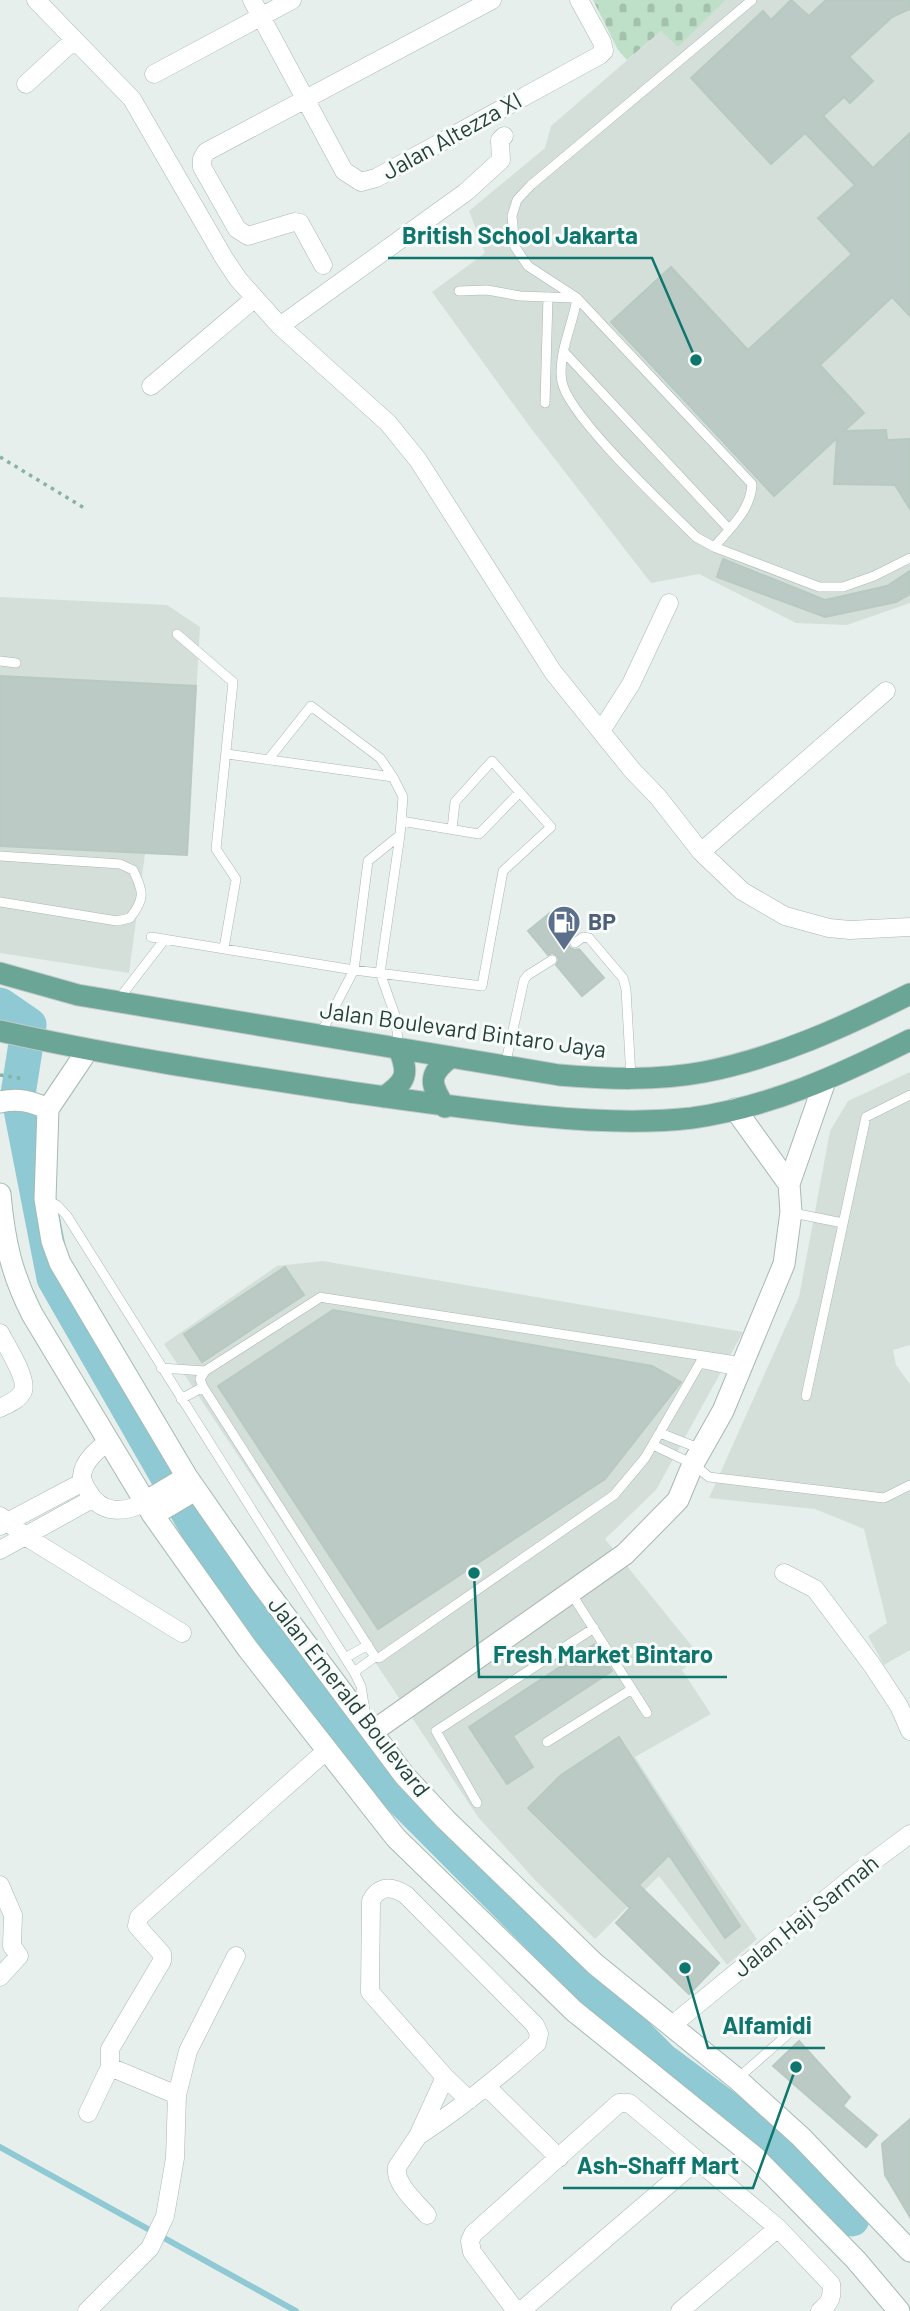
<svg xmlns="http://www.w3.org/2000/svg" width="910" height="2311" viewBox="0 0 910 2311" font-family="Barlow,sans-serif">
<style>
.built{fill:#d4dfda}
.cemetery{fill:url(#cemetery-stones)}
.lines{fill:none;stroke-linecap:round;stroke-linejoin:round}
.stream{stroke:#8ec9d4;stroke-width:6}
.river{stroke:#8ec9d4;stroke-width:35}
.building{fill:#bbcac4;stroke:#b8c9c2;stroke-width:2}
.service-casing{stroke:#a8b8b2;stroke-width:10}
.minor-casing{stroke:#a8b8b2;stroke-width:19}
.tertiary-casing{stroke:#a8b8b2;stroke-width:23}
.secondary-casing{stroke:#a4bbb3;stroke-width:23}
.primary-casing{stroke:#c2cac8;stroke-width:23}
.path{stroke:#86b3a5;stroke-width:3.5;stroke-dasharray:3.5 5;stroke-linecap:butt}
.service{stroke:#fff;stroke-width:9}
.minor{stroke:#fff;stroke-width:18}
.tertiary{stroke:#fff;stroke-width:21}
.secondary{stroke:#fff;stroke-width:21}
.primary{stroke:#6aa596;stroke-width:21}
.labels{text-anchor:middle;stroke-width:6;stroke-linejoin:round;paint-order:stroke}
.street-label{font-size:23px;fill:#24423a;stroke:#f7fbf9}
.service-label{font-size:23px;font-weight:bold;fill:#4e5e75;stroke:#f7fbf9;text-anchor:start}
.leader{fill:none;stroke:#0f766e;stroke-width:2.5}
.callout-dot{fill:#0f766e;stroke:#f7fbf9;stroke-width:2.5}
.callout-label{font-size:24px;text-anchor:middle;font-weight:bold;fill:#0f766e;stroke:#f7fbf9;stroke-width:6;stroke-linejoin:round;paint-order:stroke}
</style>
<defs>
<pattern id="cemetery-stones" width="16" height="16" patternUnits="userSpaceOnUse" patternTransform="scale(1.75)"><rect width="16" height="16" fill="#bfe0c8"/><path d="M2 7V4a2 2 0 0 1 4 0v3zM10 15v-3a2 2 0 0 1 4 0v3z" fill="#a4c1ad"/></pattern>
</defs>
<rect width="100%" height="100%" fill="#e6efeb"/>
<!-- built -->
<path class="built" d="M726 0H910V603L847 625 796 623 699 574 651 583 530 427 432 292 485 253 469 211 545 148 551 126 661 31 678 46Z
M0 597 167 605 200 627 187 855 145 854 129 973 0 953Z
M910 1072V1345L893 1350 896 1365 910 1384V1650L884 1665 868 1636 887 1623 864 1529 815 1509 709 1498 799 1297 830 1131 848 1101Z
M323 1261 743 1332 656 1490 605 1539 700 1656 682 1670 711 1714 635 1757 695 1849 757 1939 727 1965 659 1876 595 1939 536 1881 478 1817 164 1344 277 1266Z"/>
<!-- cemetery -->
<path class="cemetery" d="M593 0H726L678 47 661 31 627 60 618 50Z"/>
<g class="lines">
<!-- stream -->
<path class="stream" d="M0 2147 296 2311"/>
<!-- river -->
<path class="river" d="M0 1005 29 1025 18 1094 54 1278 208 1547 369 1766 662 2060 796 2160 852 2219"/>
</g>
<!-- building -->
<path class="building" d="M791 0 809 16 826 0H910V9L892 17 849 57 873 81 850 103 844 97 823 116 873 168 910 133V316L892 297 820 365 864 413 844 431 886 430 887 440 910 439V509L895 485 834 484 837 438 774 496 611 322 671 267 748 350 852 254 818 218 855 185 805 133 771 164 691 78 763 11 771 20Z
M723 559 825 600 887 586 910 571V594L896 602 825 617 717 577Z
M0 676 196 686 187 855 0 846Z
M550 913 570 938 568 943 570 948 575 950 579 949 604 978 582 996 556 965 559 960 557 956 552 953 548 955 528 931Z
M285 1267 304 1295 202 1362 184 1334Z
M333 1310 652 1366 681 1382 605 1479 378 1629 218 1386Z
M595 1644 612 1671 513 1736 533 1767 507 1784 469 1727Z
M619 1737 740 1926 725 1938 669 1855 639 1885 719 1963 689 1994 616 1923 630 1908 528 1808 561 1775Z
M799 2041 850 2097 843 2106 877 2135 866 2147 773 2066Z
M910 2119V2217L885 2175 882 2144Z"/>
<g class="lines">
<defs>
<path id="service" d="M459 291 487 290 520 296 575 298
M577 298C573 325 557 355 562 382 569 417 667 508 696 537L714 547 819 587H843L874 576 910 558
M564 352 729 529
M545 403 548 297
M714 547C730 528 751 510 752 484L577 298 528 266 515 247 512 216 517 200 531 185 752 0
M177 634 233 682 216 849 236 879 224 948
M0 661 16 663
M227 754 393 777
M268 760 311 706 380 758 393 777 403 797 400 835 380 973 395 1015 399 1048
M401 821 479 834 520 792
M0 856 120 864 133 870C144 892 145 899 130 918L117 921 0 902
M151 937 354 970 482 986 503 871 551 827 492 761 455 802 452 829
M575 943 583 937 589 938 623 978 626 989 631 1078
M118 1000 165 939
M321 1033 354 970 368 861 400 835
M505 1066 524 980 528 975 552 960
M46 1200 57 1205 67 1216 354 1672 361 1686 366 1717
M793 1213 843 1223
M704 1356 645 1458 614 1495 379 1658 375 1657 203 1387 200 1379 205 1371 321 1297 325 1298 704 1356 743 1362
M700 1363 737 1371
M161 1368 205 1371
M806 1396 866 1117 910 1095
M181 1399 203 1387
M660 1433 701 1449
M653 1445 693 1464 709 1477 884 1498 910 1485
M571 1593 647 1713
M345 1658 368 1645
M354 1672 375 1657
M547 1742 632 1689
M477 1803 436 1731 594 1628
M737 2079 787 2035"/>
<path id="minor" d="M36 0 132 99 224 258 238 279 280 326 388 423 418 460 553 672 632 770 658 797 701 852 742 891 785 916 829 928 850 930 910 927
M252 0 344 171 361 182 376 178 600 55 604 51 602 42 579 0
M154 74 292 0
M26 84 74 40
M323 265 300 223 294 222 248 236 237 229 202 167V159L206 152 492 0
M280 326 466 192 501 160 500 140 504 136
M151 386 255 298
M601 731 631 684 669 603
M701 852 886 691
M0 1333C6 1345 28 1379 23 1391 19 1400 8 1404 0 1408
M109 1441C98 1449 83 1461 82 1476 82 1482 85 1486 88 1491 101 1515 125 1513 145 1502
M0 1516 25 1536 182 1633
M0 1526 83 1482
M0 1550 92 1499
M784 1573 815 1589 872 1665 899 1706 910 1731
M0 1885 13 1915 12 1946
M0 1977 19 1956 12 1946
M671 2026 859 1872 910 1834
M487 2087 559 2158
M177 2095 110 2067V2049L162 1961V1954L137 1926 139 1917 327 1750
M88 2113 110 2067
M418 2136C461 2108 499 2077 537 2043L539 2034 535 2025 406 1895C392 1886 379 1885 371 1901L370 1992 445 2077 469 2100
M427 2215C417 2203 394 2184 397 2167L418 2136 445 2077
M87 2311 150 2248 165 2216 175 2158 177 2095 188 2051 236 1956
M516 2311 472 2252 470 2241 473 2234 619 2103H629L778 2228 831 2284C833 2297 830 2303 820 2311
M521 2311 696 2161
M680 2311 778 2228"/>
<path id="tertiary" d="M735 1109 789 1184
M372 1732 625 1554 678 1500 693 1464 723 1411 784 1264 791 1212 789 1184 825 1081"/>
<path id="secondary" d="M87 1051 48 1109 45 1199 52 1241 60 1263 187 1477 260 1582 404 1775 446 1820 595 1964 737 2079 801 2137 910 2251
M0 1102C18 1098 31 1101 48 1109
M0 1194C4 1239 11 1273 32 1314L153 1515 248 1649 396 1838 574 2011 756 2158 856 2260 899 2311
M145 1502 187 1477
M153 1515 195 1490"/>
<path id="primary" d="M0 973 78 995 559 1075C607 1079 656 1081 704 1072 776 1058 844 1027 910 994
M0 1031C116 1057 233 1074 350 1092 413 1101 475 1110 538 1116 589 1121 641 1124 692 1118 770 1107 840 1075 910 1040
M384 1097C407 1081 409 1074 399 1049
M445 1107C430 1084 427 1075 451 1057"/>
</defs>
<!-- service casing -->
<use href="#service" class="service-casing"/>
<!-- minor casing -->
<use href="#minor" class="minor-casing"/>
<!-- tertiary casing -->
<use href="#tertiary" class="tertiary-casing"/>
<!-- secondary casing -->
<use href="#secondary" class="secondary-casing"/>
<!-- primary casing -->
<use href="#primary" class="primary-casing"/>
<!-- path -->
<path class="path" d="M0 457 86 509
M0 1075 25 1079"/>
<!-- service -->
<use href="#service" class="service"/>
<!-- minor -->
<use href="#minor" class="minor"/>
<!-- tertiary -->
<use href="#tertiary" class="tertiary"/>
<!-- secondary -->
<use href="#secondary" class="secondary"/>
<!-- primary -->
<use href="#primary" class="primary"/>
</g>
<!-- icons -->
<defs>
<symbol id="fuel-pin" viewBox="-11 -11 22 30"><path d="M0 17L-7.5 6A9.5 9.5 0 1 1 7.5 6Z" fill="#5c6f8a" stroke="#f7fbf9"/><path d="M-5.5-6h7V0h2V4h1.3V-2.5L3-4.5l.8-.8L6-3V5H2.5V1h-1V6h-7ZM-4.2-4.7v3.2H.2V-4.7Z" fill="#fff"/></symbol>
</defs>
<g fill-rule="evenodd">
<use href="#fuel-pin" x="545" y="903" width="38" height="52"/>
</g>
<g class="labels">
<!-- street labels -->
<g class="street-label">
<text transform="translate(452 136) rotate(-29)" y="8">Jalan Altezza XI</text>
<text transform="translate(463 1030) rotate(8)" y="8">Jalan Boulevard Bintaro Jaya</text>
<text transform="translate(349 1697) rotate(52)" y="8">Jalan Emerald Boulevard</text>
<text transform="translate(806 1916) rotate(-39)" y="8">Jalan Haji Sarmah</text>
</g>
<!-- service labels -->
<g class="service-label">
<text x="588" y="930">BP</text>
</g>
</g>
<!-- callouts -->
<path class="leader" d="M696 360L652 258H388M474 1573L479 1677H727M685 1968L708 2048H825M796 2067L753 2188H563"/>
<g class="callout-dot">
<circle cx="696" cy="360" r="7"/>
<circle cx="474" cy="1573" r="7"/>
<circle cx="685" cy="1968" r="7"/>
<circle cx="796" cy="2067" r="7"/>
</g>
<g class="callout-label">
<text x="520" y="244">British School Jakarta</text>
<text x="603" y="1663">Fresh Market Bintaro</text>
<text x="767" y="2034">Alfamidi</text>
<text x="658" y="2174">Ash-Shaff Mart</text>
</g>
</svg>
